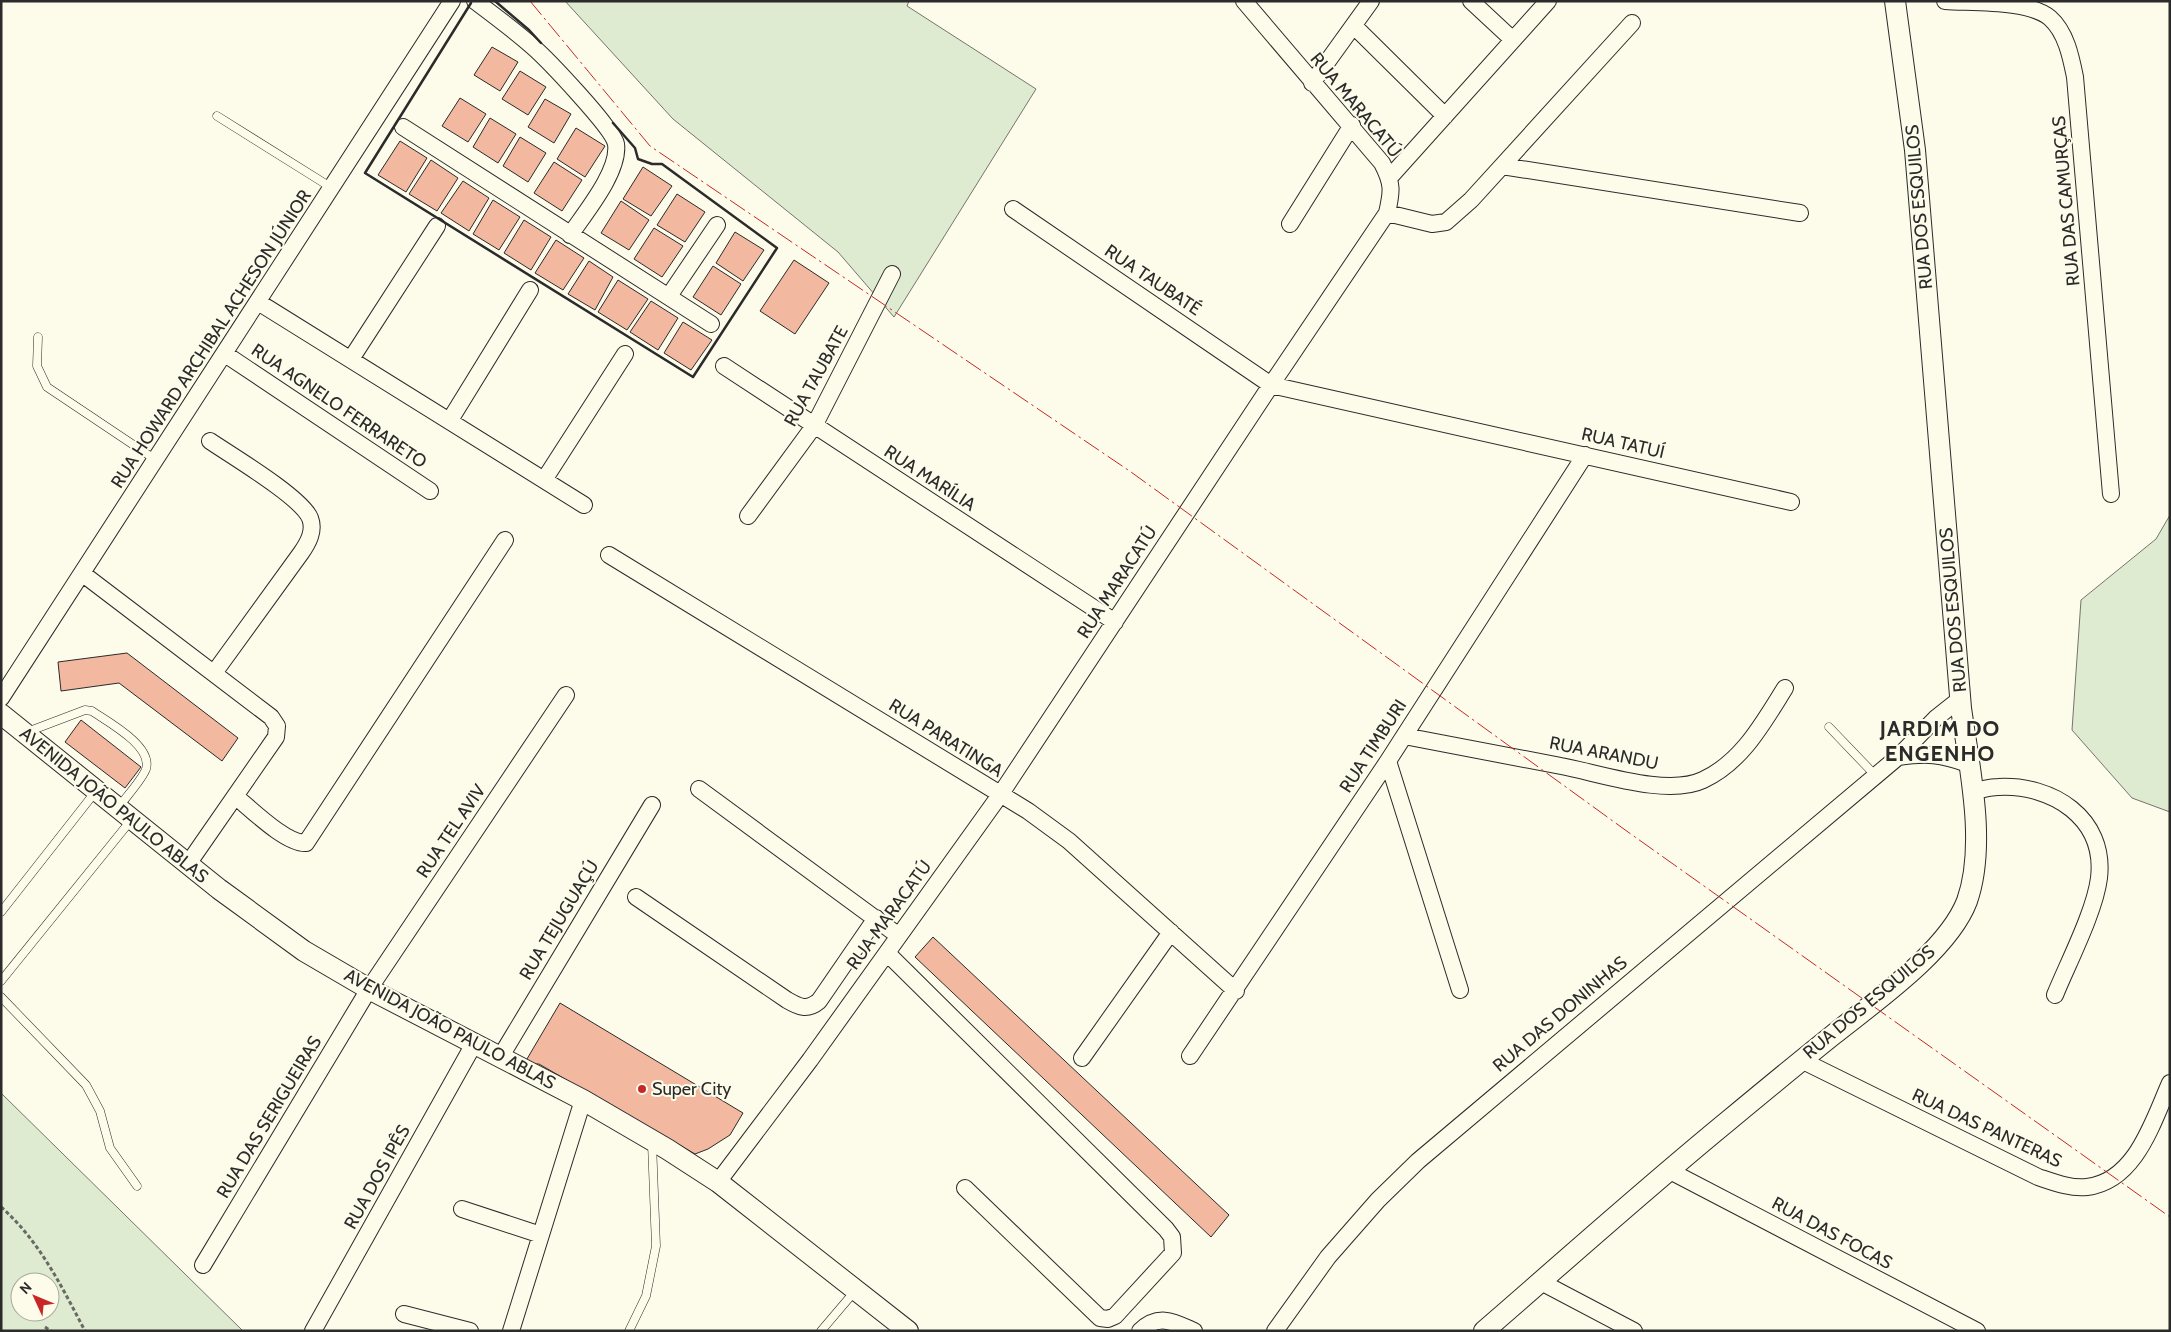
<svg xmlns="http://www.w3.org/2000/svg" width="2171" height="1332" viewBox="0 0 2171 1332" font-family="Cabin,sans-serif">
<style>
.green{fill:#deebd1;stroke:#74746e;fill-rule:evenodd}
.building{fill:#f2b8a0;stroke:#2b2b2b}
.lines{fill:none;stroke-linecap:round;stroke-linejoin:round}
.service-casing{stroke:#2b2b2b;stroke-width:9}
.minor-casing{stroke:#2b2b2b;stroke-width:18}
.tertiary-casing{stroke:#2b2b2b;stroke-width:22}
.path{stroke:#6a6964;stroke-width:3;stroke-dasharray:4 2.5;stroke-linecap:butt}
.service{stroke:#fdfbea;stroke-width:8}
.minor{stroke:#fdfbea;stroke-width:16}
.tertiary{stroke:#fdfbea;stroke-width:20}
.wall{stroke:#2b2b2b;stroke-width:2.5}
.power{stroke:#c62828;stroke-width:1;stroke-dasharray:18 4 2.5 4;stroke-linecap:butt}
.poi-dot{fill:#c62828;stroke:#fdfbea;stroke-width:2}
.labels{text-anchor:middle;stroke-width:4;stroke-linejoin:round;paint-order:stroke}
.street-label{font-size:18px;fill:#2b2b2b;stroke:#fdfbea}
.poi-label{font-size:18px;fill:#2b2b2b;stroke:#fdfbea;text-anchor:start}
.district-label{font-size:22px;font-weight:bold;letter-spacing:1px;fill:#2b2b2b;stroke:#fdfbea}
</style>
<rect width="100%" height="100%" fill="#fdfbea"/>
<!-- green -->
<path class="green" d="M565 1H909L907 6 1036 89 894 317 838 252 673 119Z
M2170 515V812L2132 798 2072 730 2081 600 2156 539Z
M1 1093 243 1331H1ZM20 1282H50V1312H20Z"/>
<!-- building -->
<path class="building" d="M492 47 518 62 500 91 474 75Z
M520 71 546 87 528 115 502 99Z
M460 98 486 114 468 142 442 126Z
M545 99 571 114 554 143 528 127Z
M490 118 516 134 498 163 473 147Z
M576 128 605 146 585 177 557 159Z
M520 137 546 153 528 182 503 166Z
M400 141 427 158 406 192 378 175Z
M431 160 458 178 437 211 409 194Z
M554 162 582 180 562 211 534 193Z
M643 167 672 186 651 216 623 199Z
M463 181 489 198 469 231 441 213Z
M677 194 705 212 685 242 657 225Z
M493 200 520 217 499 250 473 234Z
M621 201 649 220 629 250 601 233Z
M524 220 551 237 531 270 504 253Z
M654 228 683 246 662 277 634 259Z
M735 232 764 250 743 281 716 263Z
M556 240 584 258 563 290 535 273Z
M794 260 829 283 795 334 760 311Z
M589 261 613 277 595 310 568 294Z
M713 266 741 284 721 315 693 297Z
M618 280 648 299 627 330 598 312Z
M651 301 678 318 658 350 630 332Z
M683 322 712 340 691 370 664 353Z
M127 653 238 738 222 761 119 683 61 691 58 662Z
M81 720 141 767 125 788 65 742Z
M933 937 1229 1215 1211 1237 915 957Z
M560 1003 743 1113 730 1135 708 1149 695 1154 539 1064H524Z"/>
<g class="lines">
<defs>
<path id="service" d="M217 116 332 188
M38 337 37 366 47 387 156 460
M1829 727 1875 775
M27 732 85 710 92 711C108 722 153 746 146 769 142 780 125 798 118 808
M1 912 96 791
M1 981 132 819
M1 997 86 1085 100 1111 110 1148 137 1186
M629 1331 646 1296 656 1246 652 1143
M821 1331 855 1291"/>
<path id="minor" d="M475 1C495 16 514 30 532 46 547 59 613 128 616 144 620 171 585 213 570 235
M1471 1 1513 40
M1945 1C1973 3 2029 0 2050 18 2066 32 2071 57 2075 77L2111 494
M1354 26 1445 116
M1312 83 1371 1
M403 127 711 324
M1502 166 1800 213
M1390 177 1548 1
M1013 209 1271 385 1791 502
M1387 213 1432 224 1446 222 1471 200 1632 23
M1290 224 1352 125
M669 296 717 225
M258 302 584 505
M225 354 430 491
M351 359 437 226
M724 366 1115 622
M450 420 530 290
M210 441C232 456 301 497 310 518 315 531 308 543 301 553L214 673
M544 480 625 354
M748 516 814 426 892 274
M609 555 1028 811 1069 841 1236 991
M83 574 271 717 277 726 276 737 188 864
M1 698 452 1
M1404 736C1457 746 1509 756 1561 766 1599 773 1667 797 1703 780 1742 762 1763 723 1785 688
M1898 757C1927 753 1941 754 1968 764
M1388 761 1460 990
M699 789 899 936
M1972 791C1981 790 1990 787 1998 787 2052 784 2106 818 2099 878 2095 911 2068 963 2055 995
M235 796C251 809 286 844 306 843L505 540
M636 897 787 1000C799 1007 807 1011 819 1001L876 918
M887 953 1166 1229 1172 1237 1173 1253 1115 1316 1108 1319 1100 1318 965 1188
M501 1056 652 805
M1190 1056 1388 761 1585 455
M1082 1058 1171 932
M1801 1060 2038 1177C2053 1182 2071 1189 2087 1187 2136 1181 2153 1121 2170 1083
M1670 1171 1977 1331
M718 1182 810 1060 1000 795 1271 385 1387 213C1392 191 1393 184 1382 163L1244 1
M462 1209 541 1235
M203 1265 369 989 566 695
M1541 1282 1634 1331
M404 1314 470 1331
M313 1331 475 1042
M511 1331 583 1100
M1140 1331C1159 1313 1174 1322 1194 1331
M1275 1331 1328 1257 1378 1200 1418 1161 1898 757 1936 718 1960 699"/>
<path id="tertiary" d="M1 714 219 889 304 951 369 989 583 1100 667 1149 718 1182 908 1331
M1484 1331C1565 1261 1645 1189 1728 1121 1763 1092 1798 1063 1833 1035 1874 1002 1948 951 1967 901 1987 844 1969 766 1961 708L1915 150 1895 1"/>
</defs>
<!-- service casing -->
<use href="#service" class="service-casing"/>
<!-- minor casing -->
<use href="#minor" class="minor-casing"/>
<!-- tertiary casing -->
<use href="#tertiary" class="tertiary-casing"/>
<!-- path -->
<path class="path" d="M1 1207C39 1240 62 1287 85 1331
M45 1327 51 1331"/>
<!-- service -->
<use href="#service" class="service"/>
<!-- minor -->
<use href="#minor" class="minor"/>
<!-- tertiary -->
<use href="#tertiary" class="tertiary"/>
<!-- wall -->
<path class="wall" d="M495 1 529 30 541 43
M471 3 365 173 693 377 777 248 662 164H652L638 159 635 148 613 123"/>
<!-- power -->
<path class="power" d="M530 1 650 146 1131 472 1628 832 2170 1217"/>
</g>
<!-- markers -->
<circle class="poi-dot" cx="642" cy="1089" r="5"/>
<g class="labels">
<!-- street labels -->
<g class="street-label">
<text transform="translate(1356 105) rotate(50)" y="6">RUA MARACATÚ</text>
<text transform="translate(2066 201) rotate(-95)" y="6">RUA DAS CAMURÇAS</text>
<text transform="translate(1919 207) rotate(-95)" y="6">RUA DOS ESQUILOS</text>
<text transform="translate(1153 280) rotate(34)" y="6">RUA TAUBATÉ</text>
<text transform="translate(211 339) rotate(-57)" y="6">RUA HOWARD ARCHIBAL ACHESON JÚNIOR</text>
<text transform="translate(816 376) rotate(-61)" y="6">RUA TAUBATE</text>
<text transform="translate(339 406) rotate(34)" y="6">RUA AGNELO FERRARETO</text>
<text transform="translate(1623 443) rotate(13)" y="6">RUA TATUÍ</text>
<text transform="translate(930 478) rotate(33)" y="6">RUA MARÍLIA</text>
<text transform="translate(1117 582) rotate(-57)" y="6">RUA MARACATÚ</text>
<text transform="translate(1953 610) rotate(-95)" y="6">RUA DOS ESQUILOS</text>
<text transform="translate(946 738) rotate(32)" y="6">RUA PARATINGA</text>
<text transform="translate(1373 746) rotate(-57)" y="6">RUA TIMBURI</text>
<text transform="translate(1604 753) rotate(11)" y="6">RUA ARANDU</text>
<text transform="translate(114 805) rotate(39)" y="6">AVENIDA JOÃO PAULO ABLAS</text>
<text transform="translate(451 831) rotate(-56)" y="6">RUA TEL AVIV</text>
<text transform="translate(889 915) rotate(-54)" y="6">RUA MARACATÚ</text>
<text transform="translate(559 920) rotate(-59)" y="6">RUA TEJUGUAÇÚ</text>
<text transform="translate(1869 1002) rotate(-40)" y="6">RUA DOS ESQUILOS</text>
<text transform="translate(1560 1014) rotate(-40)" y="6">RUA DAS DONINHAS</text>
<text transform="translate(450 1029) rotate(28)" y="6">AVENIDA JOÃO PAULO ABLAS</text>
<text transform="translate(269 1117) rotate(-59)" y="6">RUA DAS SERIGUEIRAS</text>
<text transform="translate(1987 1128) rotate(25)" y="6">RUA DAS PANTERAS</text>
<text transform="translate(377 1177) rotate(-61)" y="6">RUA DOS IPÊS</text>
<text transform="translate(1832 1233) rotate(28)" y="6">RUA DAS FOCAS</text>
</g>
<!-- poi labels -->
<g class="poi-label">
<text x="652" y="1095">Super City</text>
</g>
<!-- district labels -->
<g class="district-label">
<text x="1940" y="736">JARDIM DO<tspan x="1940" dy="25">ENGENHO</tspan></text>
</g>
</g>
<!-- border -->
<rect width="2171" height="1332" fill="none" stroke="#2b2b2b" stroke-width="5"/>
<!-- north arrow -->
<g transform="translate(35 1297) rotate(314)"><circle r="24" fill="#fdfbea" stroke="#a9a89e"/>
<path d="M0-4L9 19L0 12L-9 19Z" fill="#c62828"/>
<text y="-8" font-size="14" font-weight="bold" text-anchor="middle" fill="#2b2b2b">N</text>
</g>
</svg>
